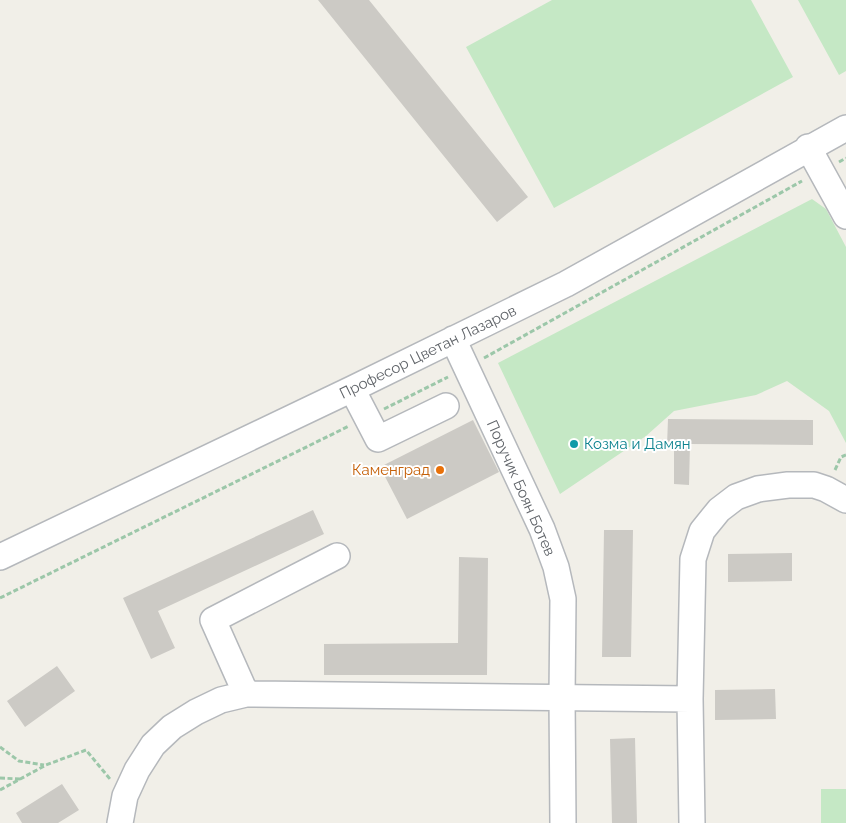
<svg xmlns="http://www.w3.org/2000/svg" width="846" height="823" viewBox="0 0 846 823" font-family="Raleway,sans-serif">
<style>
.green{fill:#c5e8c5}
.building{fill:#cccac5}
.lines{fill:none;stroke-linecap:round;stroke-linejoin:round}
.minor-casing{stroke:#b5b8bc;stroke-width:28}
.path{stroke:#9cc7a9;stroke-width:3;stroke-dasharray:5 2.5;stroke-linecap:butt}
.minor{stroke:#fff;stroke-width:25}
.culture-dot{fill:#0f9aa8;stroke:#fff;stroke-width:2}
.food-dot{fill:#e8710a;stroke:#fff;stroke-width:2}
.labels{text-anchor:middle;stroke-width:4;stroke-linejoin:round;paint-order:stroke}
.street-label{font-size:15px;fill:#5f6368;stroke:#fff}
.culture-label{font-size:15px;fill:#0d838f;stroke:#fff;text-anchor:start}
.food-label{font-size:15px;fill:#c56008;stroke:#fff;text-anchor:end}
</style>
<rect width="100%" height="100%" fill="#f1efe8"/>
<!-- green -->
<path class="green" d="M552 0H751L793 77 554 208 466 47Z
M798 0H846V71L839 75Z
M812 199 826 209 846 247V443L829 411 787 381 756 395 674 411 646 436 560 494 498 363Z
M821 789H846V823H821Z"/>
<!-- building -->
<path class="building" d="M318 0H369L528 197 497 222Z
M668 419 813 420V445L690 444 689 485 674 484V446H667Z
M473 420 499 472 407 519 380 467Z
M313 510 324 534 158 611 175 648 151 659 123 598Z
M604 530H633L631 657H602Z
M792 553V581L728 582V554Z
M459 557 488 558 487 675H324V644L458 643Z
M57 666 75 691 25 727 7 701Z
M775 689 776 719 715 720V690Z
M635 738 637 823H612L610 739Z
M62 784 79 810 58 823H22L16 813Z"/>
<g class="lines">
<defs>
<path id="minor" d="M808 147 846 216
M453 339 542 529 556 567 563 599 562 697 563 823
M352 389 378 439 446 406
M0 557 352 389 566 284 846 128
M246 694 213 620 337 556
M690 699 692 823
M120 823 125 796 137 770 153 745 172 727 196 712 221 700 246 694 690 699 693 559 702 531 719 510 736 497 758 489 788 485H814L826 489 846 500"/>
</defs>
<!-- minor casing -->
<use href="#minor" class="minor-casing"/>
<!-- path -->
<path class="path" d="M839 162 846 158
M484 358 802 181
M384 409 448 377
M835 470 841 457 846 455
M0 598 349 426
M0 747 19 761 44 765
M0 778 20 779
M0 790 46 765 86 750 110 779"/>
<!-- minor -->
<use href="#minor" class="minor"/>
</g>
<!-- markers -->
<circle class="culture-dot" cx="574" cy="444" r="5"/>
<circle class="food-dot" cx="440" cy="470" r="5"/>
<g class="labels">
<!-- street labels -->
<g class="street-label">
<text transform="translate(428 352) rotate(-26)" y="5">Професор Цветан Лазаров</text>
<text transform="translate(521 488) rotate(66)" y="5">Поручик Боян Ботев</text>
</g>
<!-- culture labels -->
<g class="culture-label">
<text x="584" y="449">Козма и Дамян</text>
</g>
<!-- food labels -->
<g class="food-label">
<text x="430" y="475">Каменград</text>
</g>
</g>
</svg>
